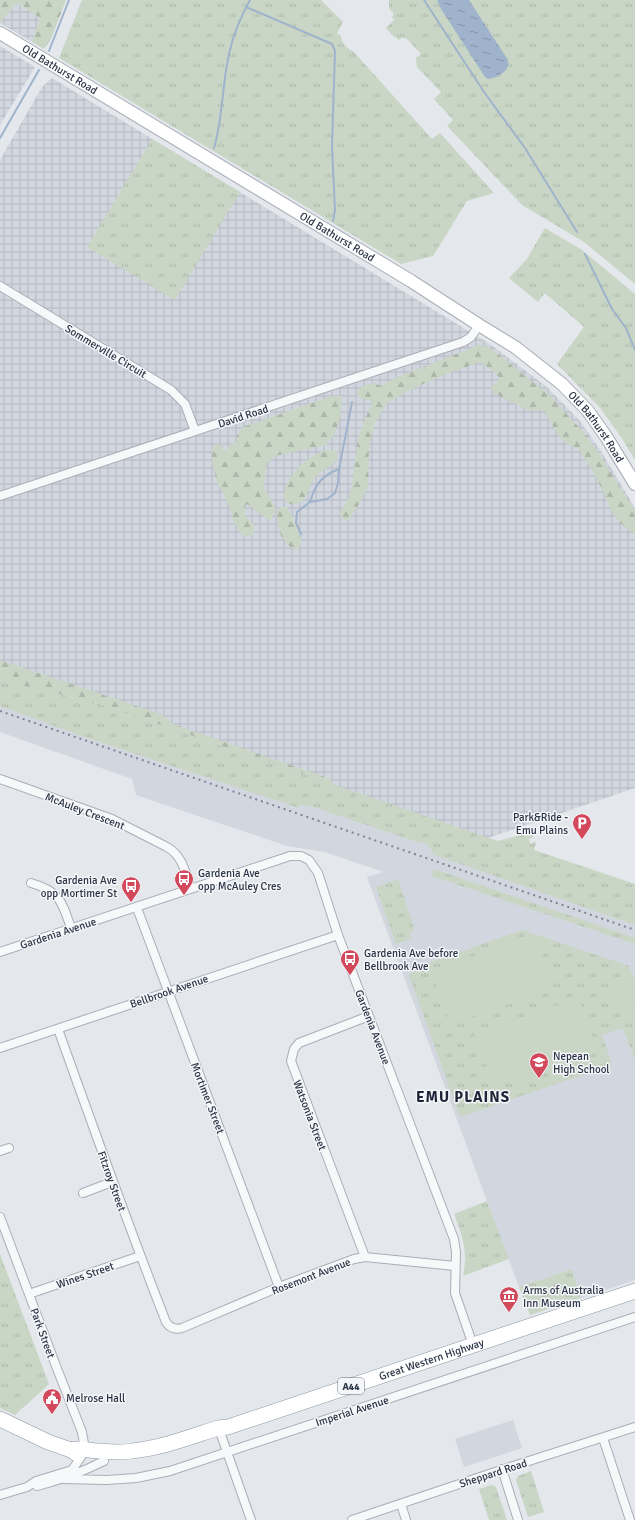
<svg xmlns="http://www.w3.org/2000/svg" width="635" height="1520" viewBox="0 0 635 1520" font-family="Signika,sans-serif">
<style>
.built{fill:#d2d6de}
.industrial{fill:url(#industrial-grid)}
.grass{fill:url(#grass-tufts)}
.forest{fill:url(#forest-firs)}
.pitch{fill:#c9d6c5}
.water{fill:url(#water-ripples)}
.lines{fill:none;stroke-linecap:round;stroke-linejoin:round}
.stream{stroke:#9fb4cc;stroke-width:2}
.street-casing{stroke:#a9aeb7;stroke-width:10}
.secondary-casing{stroke:#a9aeb7;stroke-width:14}
.highway-casing{stroke:#8b94a3;stroke-width:16}
.street{stroke:#f7f8fa;stroke-width:8}
.secondary{stroke:#fff;stroke-width:12}
.highway{stroke:#fff;stroke-width:15}
.rail{stroke:#7d8696;stroke-width:2;stroke-dasharray:2 4;stroke-linecap:butt}
.labels{text-anchor:middle;stroke-width:3;stroke-linejoin:round;paint-order:stroke}
.shield{fill:#f4f6f9;stroke:#676e7b;stroke-width:1}
.shield-label{font-size:10px;font-weight:bold;fill:#2b3445}
.street-label{font-size:11px;fill:#2b3445;stroke:#f4f6f9}
.poi-label{font-size:11px;fill:#2b3445;stroke:#f4f6f9;text-anchor:start}
.district-label{font-size:15px;font-weight:bold;letter-spacing:1px;fill:#1d2536;stroke:#f4f6f9}
</style>
<defs>
<pattern id="industrial-grid" width="8" height="8" patternUnits="userSpaceOnUse"><rect width="8" height="8" fill="#d2d6de"/><path d="M0 4h8M4 0v8" fill="none" stroke="#b4b8c0"/></pattern>
<pattern id="grass-tufts" width="24" height="20" patternUnits="userSpaceOnUse"><rect width="24" height="20" fill="#c9d6c5"/><path d="M3 7l-1-3M5 7V3M7 7l1-3M15 17l-1-3M17 17v-4M19 17l1-3" fill="none" stroke="#adb8ab"/></pattern>
<pattern id="forest-firs" width="22" height="20" patternUnits="userSpaceOnUse"><rect width="22" height="20" fill="#c9d6c5"/><path d="M5 1l3.5 6h-7zM16 11l3.5 6h-7z" fill="#adb8ab"/></pattern>
<pattern id="water-ripples" width="26" height="14" patternUnits="userSpaceOnUse"><rect width="26" height="14" fill="#9fb4cc"/><path d="M2 4q2-2 4 0t4 0M15 11q2-2 4 0t4 0" fill="none" stroke="#8293a7"/></pattern>
</defs>
<rect width="100%" height="100%" fill="#e4e7ec"/>
<!-- built -->
<path class="built" d="M0 670 635 888V1280L581 1298 572 1269 519 1287 367 877 383 872 325 852 287 846 136 795 132 779 0 732V695L3 684 0 680Z
M513 1420 522 1448 464 1467 455 1439Z"/>
<!-- industrial -->
<path class="industrial" d="M17 3 40 18 32 42 0 23Z
M0 46 35 67 0 125Z
M52 78 490 344 547 387 580 421 601 451 635 508V788L488 838 0 670V160L42 87Z"/>
<!-- grass -->
<path class="grass" d="M82 0H321L343 22 337 33 341 36C341 42 347 49 353 51L432 139 440 133 494 193 467 201 433 256 401 264 59 58Z
M389 0H635V284L584 242 522 205 447 126 453 120 434 99 441 92 417 67 416 58 421 54 406 38 405 39 403 37 399 40 392 35 386 28 394 20 392 17 394 14 389 8Z
M152 139 240 192 175 300 87 247Z
M545 228 582 250 635 294V460L623 440 601 409 557 364 584 327 545 293 538 302 509 278 527 259Z
M0 679 22 686 40 687 82 702 97 703 498 841 532 832 534 837 529 839 530 844 535 842 536 843 534 850 635 884V925L432 854 431 849 426 843 417 842 310 806H305L299 804V808L82 736 0 706Z
M434 869 635 938V944L431 876Z
M398 879 414 928 410 934 411 938 396 944 376 887Z
M523 930 629 966 635 980V1061L623 1028 602 1035 612 1065 460 1117 409 975 410 973 426 967 425 964Z
M487 1201 509 1259 463 1276C468 1252 463 1237 454 1214Z
M0 1254 49 1384 15 1415 0 1408Z
M572 1269 581 1298 530 1315 519 1287Z
M531 1471 544 1512 528 1517 516 1480 518 1476Z
M492 1485 496 1487 507 1520H489L479 1489Z"/>
<!-- forest -->
<path class="forest" d="M0 0H66L51 39 44 49 32 42 40 18 17 3 0 23Z
M479 345 489 347 548 394 587 436 601 457 635 511V535C630 529 623 527 619 521 608 508 604 491 596 477 591 467 583 459 579 448 559 447 554 423 542 410H528L493 393 491 387 497 383 500 378 494 372 480 362 449 373 405 392 387 403 375 422 369 446 368 486 358 506 349 520 343 519 339 513C357 492 352 471 357 445 360 429 367 415 373 401L364 399 357 396 359 389 366 385 375 383 381 386 395 378Z
M332 396H342L340 418 334 435 326 445 275 456 267 463 264 487 276 509 270 521 247 504 244 508 246 517 254 525 253 535 243 537 234 522 229 505 217 481 212 464V449L217 444 222 445 224 453 228 446 237 441 236 436 243 427Z
M326 450 337 451V460C331 466 325 468 319 473 306 484 311 506 288 504L283 497C288 474 304 458 326 450Z
M280 507H287C294 517 296 529 302 541L298 549 291 548 281 536 276 514Z
M0 660 163 715 173 724 331 779 333 784 97 703 82 702 40 687 22 686 0 679Z"/>
<!-- pitch -->
<path class="pitch" d="M535 935 554 989 450 1024 431 970Z
M634 981 635 1005 618 1012 610 992Z
M579 998 598 1052 494 1088 475 1034Z"/>
<!-- water -->
<path class="water" d="M437 0H469L508 60C508 63 509 67 506 70 503 74 493 79 488 79L485 77 441 9Z"/>
<g class="lines">
<!-- stream -->
<path class="stream" d="M424 0 484 92 525 148 577 232
M246 7 332 44 335 51 332 146 335 210 333 221
M49 51 69 0
M0 138 39 70
M214 148C223 117 222 85 229 54 233 36 241 16 250 0
M585 254 612 309 626 328 635 350
M310 502C315 485 321 476 339 469
M301 534 296 523 297 512 310 502 327 499 335 493 338 483 339 469 352 402"/>
<defs>
<path id="street" d="M0 286 171 390 185 404 195 431
M0 496 463 342 471 337 479 325
M0 779 112 819 167 847C183 856 185 872 191 889
M31 883C60 891 62 902 71 928
M137 908 279 1287
M0 952 290 856H301L309 860 318 873 338 935 454 1239 456 1252 455 1293 473 1345
M58 1029C93 1127 128 1225 166 1322 170 1328 175 1330 182 1328L279 1287 354 1259 365 1257 455 1266
M0 1048 338 935
M0 1151 9 1148
M83 1193 112 1182
M0 1217 56 1366 82 1432 85 1450
M365 1257 291 1061 294 1049 299 1043 369 1016
M29 1294 140 1256
M220 1432 251 1520
M603 1438 630 1520
M502 1469 518 1520
M64 1479 107 1480 136 1478 170 1471 635 1317
M37 1486C61 1480 82 1472 104 1461
M0 1495 27 1487 36 1481 72 1470 81 1457
M401 1504 406 1520
M352 1520 510 1467 635 1427"/>
<g id="secondary">
<path id="s1" d="M0 33 411 281 479 325 515 347 562 384 588 411 607 438 635 484"/>
</g>
<g id="highway">
<path d="M0 1419 48 1442 71 1450 78 1455"/>
<path id="s2" d="M71 1450C80 1447 89 1451 98 1451 110 1452 121 1453 132 1451 162 1448 190 1437 218 1428L228 1427 635 1291"/>
</g>
</defs>
<!-- street casing -->
<use href="#street" class="street-casing"/>
<!-- secondary casing -->
<use href="#secondary" class="secondary-casing"/>
<!-- highway casing -->
<use href="#highway" class="highway-casing"/>
<!-- street -->
<use href="#street" class="street"/>
<!-- secondary -->
<use href="#secondary" class="secondary"/>
<!-- highway -->
<use href="#highway" class="highway"/>
<!-- rail -->
<path class="rail" d="M0 711 635 930"/>
</g>
<!-- icons -->
<defs>
<symbol id="parking-pin" viewBox="-11 -11 22 30"><path d="M0 17L-7.5 6A9.5 9.5 0 1 1 7.5 6Z" fill="#d1495b" stroke="#f4f6f9"/><path d="M-3.5-5.5H1a3.5 3.5 0 0 1 0 7H-1V5.5H-3.5ZM-1-3.4V-.6H.8a1.4 1.4 0 0 0 0-2.8Z" fill="#fff"/></symbol>
<symbol id="bus-pin" viewBox="-11 -11 22 30"><path d="M0 17L-7.5 6A9.5 9.5 0 1 1 7.5 6Z" fill="#d1495b" stroke="#f4f6f9"/><path d="M-5-6H5V4H4V6H2V4H-2V6H-4V4H-5ZM-3.5-4V0h7V-4ZM-3.5 1.2v1.5H-2V1.2ZM2 1.2v1.5H3.5V1.2Z" fill="#fff"/></symbol>
<symbol id="school-pin" viewBox="-11 -11 22 30"><path d="M0 17L-7.5 6A9.5 9.5 0 1 1 7.5 6Z" fill="#d1495b" stroke="#f4f6f9"/><path d="M0-5L7-2L0 1L-7-2ZM-4 1L0 2.5L4 1V4Q0 6-4 4Z" fill="#fff"/></symbol>
<symbol id="museum-pin" viewBox="-11 -11 22 30"><path d="M0 17L-7.5 6A9.5 9.5 0 1 1 7.5 6Z" fill="#d1495b" stroke="#f4f6f9"/><path d="M0-6L6-3V-2H-6V-3ZM-5-1h2V3h-2ZM-1-1h2V3h-2ZM3-1h2V3H3ZM-6 4H6V6H-6Z" fill="#fff"/></symbol>
<symbol id="civic-pin" viewBox="-11 -11 22 30"><path d="M0 17L-7.5 6A9.5 9.5 0 1 1 7.5 6Z" fill="#d1495b" stroke="#f4f6f9"/><path d="M-.6-6.5H3V-4.5H.6V-3L4-1V1h2V6H-6V1h2V-1L-.6-3ZM-1.2 2.5V6h2.4V2.5Z" fill="#fff"/></symbol>
</defs>
<g fill-rule="evenodd">
<use href="#parking-pin" x="571" y="812" width="22" height="30"/>
<use href="#bus-pin" x="173" y="868" width="22" height="30"/>
<use href="#bus-pin" x="120" y="875" width="22" height="30"/>
<use href="#bus-pin" x="339" y="948" width="22" height="30"/>
<use href="#school-pin" x="528" y="1051" width="22" height="30"/>
<use href="#museum-pin" x="498" y="1285" width="22" height="30"/>
<use href="#civic-pin" x="41" y="1387" width="22" height="30"/>
</g>
<g class="labels">
<!-- shield labels -->
<rect class="shield" x="338" y="1378" width="26" height="16" rx="3"/>
<g class="shield-label">
<text x="351" y="1390">A44</text>
</g>
<!-- street labels -->
<g class="street-label">
<text dy="4" stroke="none"><textPath href="#s1" startOffset="70">Old Bathurst Road</textPath></text>
<text dy="4" stroke="none"><textPath href="#s1" startOffset="394">Old Bathurst Road</textPath></text>
<text transform="translate(106 351) rotate(31)" y="4">Sommerville Circuit</text>
<text transform="translate(243 416) rotate(-18)" y="4">David Road</text>
<text dy="4" stroke="none"><textPath href="#s1" startOffset="718">Old Bathurst Road</textPath></text>
<text transform="translate(85 811) rotate(21)" y="4">McAuley Crescent</text>
<text transform="translate(58 933) rotate(-18)" y="4">Gardenia Avenue</text>
<text transform="translate(169 991) rotate(-19)" y="4">Bellbrook Avenue</text>
<text transform="translate(373 1027) rotate(69)" y="4">Gardenia Avenue</text>
<text transform="translate(208 1098) rotate(69)" y="4">Mortimer Street</text>
<text transform="translate(310 1115) rotate(69)" y="4">Watsonia Street</text>
<text transform="translate(112 1181) rotate(70)" y="4">Fitzroy Street</text>
<text transform="translate(85 1275) rotate(-19)" y="4">Wines Street</text>
<text transform="translate(311 1276) rotate(-21)" y="4">Rosemont Avenue</text>
<text transform="translate(43 1333) rotate(70)" y="4">Park Street</text>
<text dy="4" stroke="none"><textPath href="#s2" startOffset="375">Great Western Highway</textPath></text>
<text transform="translate(352 1411) rotate(-18)" y="4">Imperial Avenue</text>
<text transform="translate(493 1473) rotate(-18)" y="4">Sheppard Road</text>
</g>
<!-- poi labels -->
<g class="poi-label">
<text x="568" y="821" text-anchor="end">Park&amp;Ride -<tspan x="568" dy="13">Emu Plains</tspan></text>
<text x="198" y="877">Gardenia Ave<tspan x="198" dy="13">opp McAuley Cres</tspan></text>
<text x="117" y="884" text-anchor="end">Gardenia Ave<tspan x="117" dy="13">opp Mortimer St</tspan></text>
<text x="364" y="957">Gardenia Ave before<tspan x="364" dy="13">Bellbrook Ave</tspan></text>
<text x="553" y="1060">Nepean<tspan x="553" dy="13">High School</tspan></text>
<text x="523" y="1294">Arms of Australia<tspan x="523" dy="13">Inn Museum</tspan></text>
<text x="66" y="1402">Melrose Hall</text>
</g>
<!-- district labels -->
<g class="district-label">
<text x="463" y="1102">EMU PLAINS</text>
</g>
</g>
</svg>
